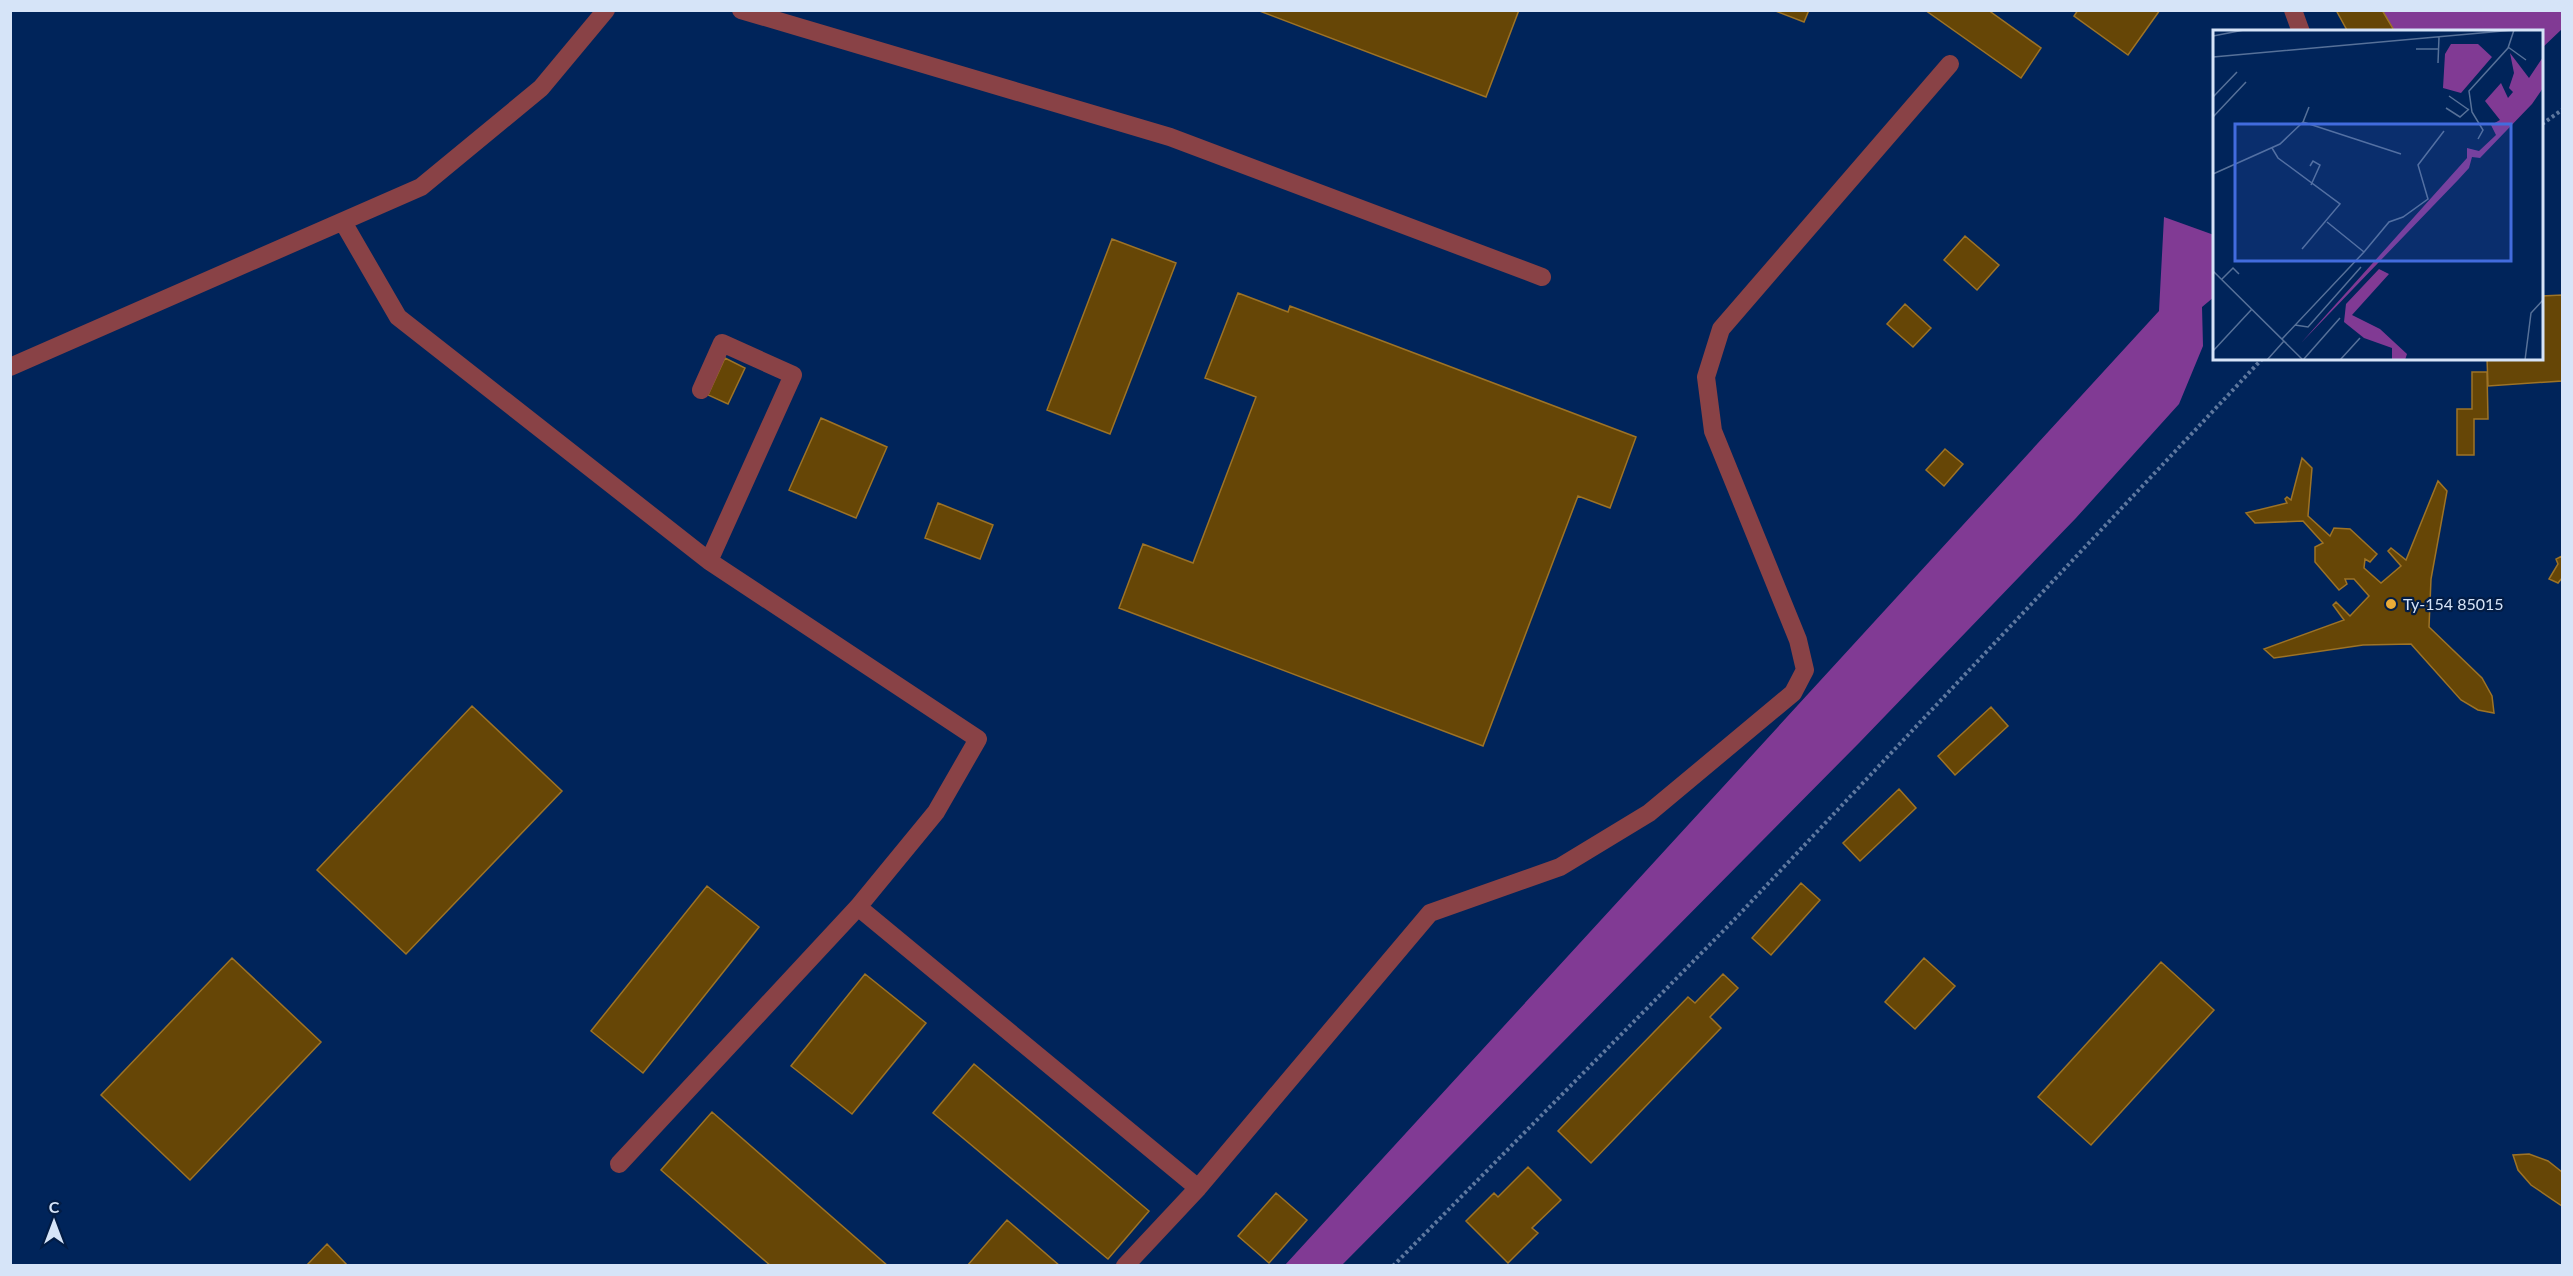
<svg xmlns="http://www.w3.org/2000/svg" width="2573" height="1276" viewBox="0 0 2573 1276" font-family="Lato,sans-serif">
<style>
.forest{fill:#813a94}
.building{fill:#664606;stroke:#9d7326;stroke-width:1.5}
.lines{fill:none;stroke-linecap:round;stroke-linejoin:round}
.path{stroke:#5e789f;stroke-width:4;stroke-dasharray:3 3;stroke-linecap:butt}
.lane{stroke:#894246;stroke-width:18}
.poi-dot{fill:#e9ab38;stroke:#021c45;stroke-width:2}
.labels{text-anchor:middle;stroke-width:4.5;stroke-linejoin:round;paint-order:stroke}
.poi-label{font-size:16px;fill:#d6e4f8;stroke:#021c45;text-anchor:start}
.inset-road{fill:none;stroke:#567199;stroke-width:1.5}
.view{fill:#426cde;fill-opacity:0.15;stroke:#426cde;stroke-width:3}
.inset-edge{fill:none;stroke:#d6e4f8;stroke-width:3}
</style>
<rect width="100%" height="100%" fill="#00245a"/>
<!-- forest -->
<path class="forest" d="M2382 11H2562V29L2542 48V32L2395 31Z
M2164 217 2214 235V297L2202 307 2203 346 2179 404 2076 518 1859 743 1342 1265H1285L2159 311Z"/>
<!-- building -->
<path class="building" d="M1257 10H1519L1486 97Z
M1773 10H1809L1804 22Z
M1925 10H1988L2041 48 2021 78Z
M2078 10H2160L2128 55 2074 16Z
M2336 10H2382L2395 32H2348Z
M1965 236 1999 265 1977 290 1944 260Z
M1112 239 1176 263 1110 434 1047 410Z
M1238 293 1288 312 1290 306 1636 437 1610 508 1578 496 1483 746 1119 608 1143 544 1193 563 1256 397 1205 378Z
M2562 295V381L2488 386 2487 358H2542V296Z
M1905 304 1931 328 1913 347 1887 324Z
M725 358 745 368 728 404 708 395Z
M2472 372H2487L2488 419H2474V455H2457V409H2472Z
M821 418 887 447 856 518 789 490Z
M1945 449 1963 464 1944 486 1926 470Z
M2302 458 2312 468 2308 516 2330 536 2334 528 2350 529 2377 554 2370 562 2365 559 2364 568 2381 583 2401 566 2388 551 2391 548 2406 560 2438 481 2447 491 2431 579 2429 627 2482 678 2492 696 2494 713 2478 710 2461 700 2411 644 2363 645 2274 658 2264 649 2344 620 2333 605 2336 602 2350 616 2369 596 2354 579H2345L2347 584 2339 590 2315 562V547L2323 543 2303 521 2255 523 2246 513 2287 503 2285 499 2287 497 2291 500Z
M938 503 993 525 980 559 925 538Z
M2562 556V578L2558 583 2549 579 2558 564 2556 559Z
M472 706 562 791 406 954 317 870Z
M1991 707 2008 726 1955 775 1938 756Z
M1899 789 1916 808 1860 861 1843 843Z
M1801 883 1820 900 1771 955 1752 938Z
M707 886 759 927 643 1073 591 1031Z
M232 958 321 1042 190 1180 101 1095Z
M1924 958 1955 986 1915 1029 1885 1002Z
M2161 962 2214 1010 2091 1145 2038 1097Z
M865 974 926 1023 852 1114 791 1066Z
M1723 974 1738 988 1710 1017 1721 1028 1591 1163 1558 1131 1688 997 1695 1003Z
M974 1064 1149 1211 1108 1259 933 1113Z
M712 1112 888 1266H771L661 1170Z
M2529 1154 2548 1161 2562 1172V1206L2531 1185 2518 1170 2513 1155Z
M1528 1167 1561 1200 1532 1228 1538 1233 1508 1263 1466 1221 1494 1193 1498 1197Z
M1276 1193 1307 1220 1269 1263 1238 1236Z
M1007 1220 1060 1266H967Z
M327 1244 348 1266H306Z"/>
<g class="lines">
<!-- path -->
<path class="path" d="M2542 124 2562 110
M1393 1266 1733 921 2263 358"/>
<!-- lane -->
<path class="lane" d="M741 10 1170 137 1542 277
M2293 10 2301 32
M343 222 398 317 709 561 978 739 936 812 858 907 619 1164
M10 367 421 187 541 88 606 10
M701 390 722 343 793 375 709 561
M858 907 1198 1188 1125 1266
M1198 1188 1430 913 1560 867 1649 813 1793 693 1805 670 1798 640 1713 431 1706 377 1721 329 1950 64"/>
</g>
<!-- markers -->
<circle class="poi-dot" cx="2391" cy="604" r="6"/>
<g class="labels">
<!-- poi labels -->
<g class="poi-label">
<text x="2403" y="610">Ту-154 85015</text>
</g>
</g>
<!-- overview -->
<g transform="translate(2213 30)">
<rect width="330" height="330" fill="#00245a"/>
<path d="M238 14H265L279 27 248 63 230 58 232 24ZM297 23 316 48 330 27V58L319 74 267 128 259 127 256 138 245 150 88 313 254 128V118L266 121 283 105 278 95 287 90 272 71 288 53 295 68 300 62 296 58 301 43ZM166 239 176 244 139 285 167 299 194 324 192 330H179V318L151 308 131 292 133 274Z" fill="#813a94"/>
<path class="inset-road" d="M0 6 31 0M295 17 313 30M203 19H225M0 27 301 0M225 33 226 7M236 66 256 80M0 67 24 42M233 78 247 87 256 79M0 87 33 52M90 92 188 124M265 109 270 100 259 82 256 61 295 18 301 0M59 118 65 128 127 174 89 219M97 136 100 131 107 135 98 155M0 144 67 114 90 92 96 77M151 222 176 192 190 187 215 169 205 135 231 101M0 241 90 330M9 249 20 238 26 244M82 295 95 297 148 237M69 309 151 222 114 192M0 321 39 279M54 330 71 311M90 330 127 288M127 330 147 308M312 330 318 283 330 270"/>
<path class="view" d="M22 94H298V231H22Z"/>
<rect width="330" height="330" class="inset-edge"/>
</g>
<!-- border -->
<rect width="2573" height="1276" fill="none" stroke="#d6e4f8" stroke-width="24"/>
<!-- north arrow -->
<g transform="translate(54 1222)" stroke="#021c45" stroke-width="4.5" paint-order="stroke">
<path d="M0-4.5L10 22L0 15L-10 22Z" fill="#d6e4f8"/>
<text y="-9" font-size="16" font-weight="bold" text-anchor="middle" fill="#d6e4f8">С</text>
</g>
</svg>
